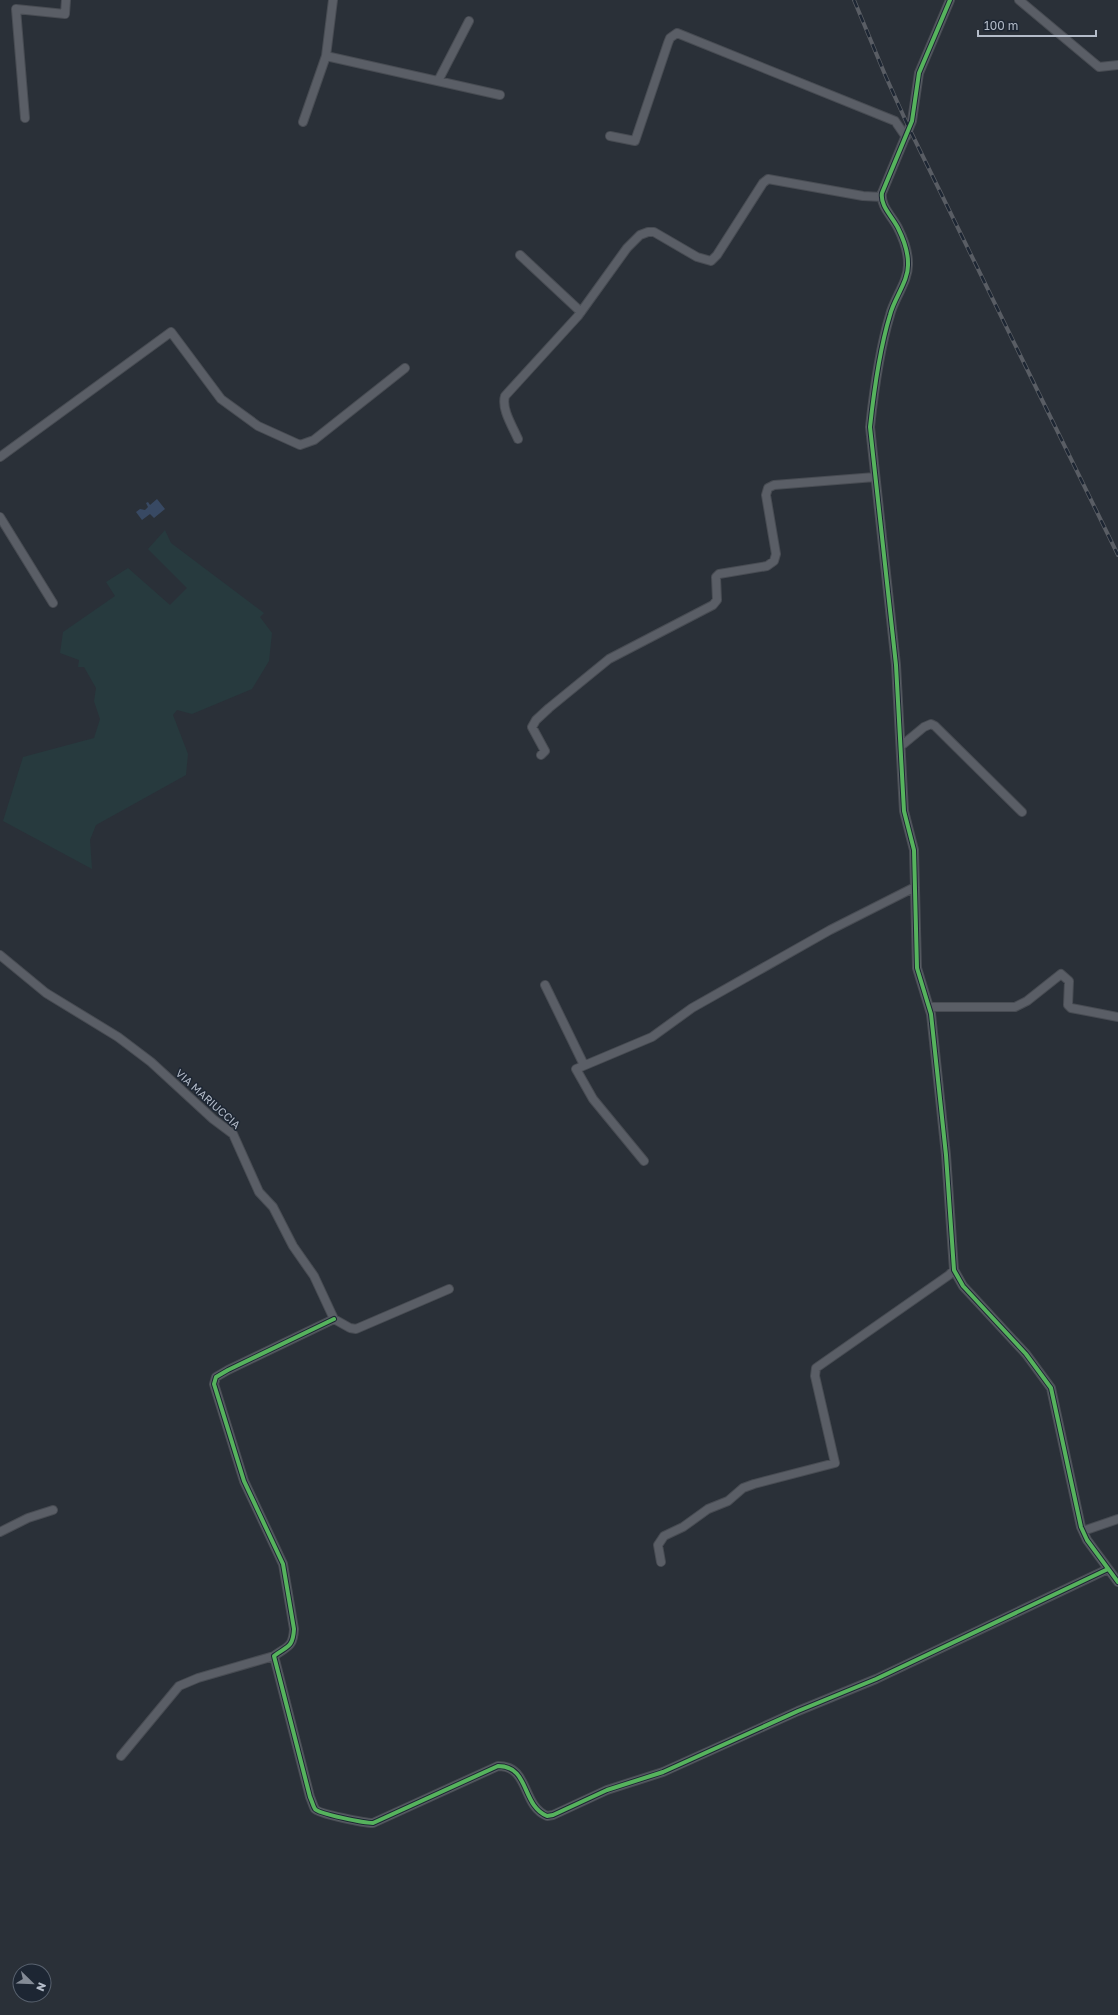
<svg xmlns="http://www.w3.org/2000/svg" width="1118" height="2015" viewBox="0 0 1118 2015" font-family="'Golos Text',sans-serif">
<style>
.green{fill:#273a3e}
.water{fill:#384963}
.lines{fill:none;stroke-linecap:round;stroke-linejoin:round}
.minor-casing{stroke:#484c53;stroke-width:10}
.minor{stroke:#5a5e66;stroke-width:8}
.rail-casing{stroke:#595d64;stroke-width:4}
.rail{stroke:#1d2633;stroke-width:2.5;stroke-dasharray:8;stroke-linecap:butt}
.cycleway-casing{stroke:#1d2633;stroke-width:6}
.cycleway{stroke:#56b35d;stroke-width:4}
.labels{text-anchor:middle;stroke-width:3;stroke-linejoin:round;paint-order:stroke}
.street-label{font-size:11px;fill:#b4bcc9;stroke:#1d2633}
</style>
<rect width="100%" height="100%" fill="#2a3038"/>
<!-- green -->
<path class="green" d="M165 530 171 543 264 613 260 617 272 633 269 661 252 689 192 714 177 710 173 715 188 754 186 775 96 825 90 840 92 869 3 821 23 757 94 738 100 719 94 701 96 688 84 667H78L79 660 60 653 63 632 115 596 106 582 128 568 170 605 187 588 148 549Z"/>
<!-- water -->
<path class="water" d="M157 499 165 509 154 518 150 514 142 520 136 512 140 509 145 510 148 507 146 503 148 502 150 505Z"/>
<g class="lines">
<defs>
<path id="minor" d="M950 0 919 73 912 121 882 193C880 206 892 216 898 228 903 238 908 252 908 263 909 281 894 298 890 315 879 351 874 390 870 427L896 665 904 811 914 850 917 968 931 1014 946 1155 954 1270 963 1286 1026 1354 1051 1388 1081 1527 1087 1540 1118 1582
M1019 0 1099 67 1118 65
M326 56 500 95
M438 81 469 21
M25 118 16 9 65 14 66 0
M303 122 326 56 333 0
M610 136 635 141 668 43 670 38 677 33 895 121 906 137
M520 255 581 312
M518 439C513 427 501 409 505 396L578 316 627 248 640 235 648 232H654L697 257 711 261 717 255 763 183 768 179 863 196 882 197
M0 457 171 332 221 399 258 426 300 445 314 440 405 368
M0 517 53 603
M901 746 924 727 931 724 935 726 1022 812
M541 755 545 751 532 727 536 720 549 708 609 659 713 605 717 600 716 577 719 574 767 566 774 561 776 554 766 495 768 488 774 485 875 477
M0 955 46 993 118 1037 151 1062 213 1119 233 1134 259 1192 273 1207 293 1246 314 1276 334 1319 350 1328 356 1329 449 1289
M545 985 584 1065
M929 1007H1015L1027 1001 1061 974 1069 981 1068 1005 1071 1008 1118 1017
M644 1161 593 1099 576 1069 652 1037 692 1008 830 930 915 887
M334 1319 228 1370 216 1377 214 1384 244 1481 283 1564 294 1629C293 1648 287 1646 274 1656L310 1797C312 1801 313 1806 315 1809 319 1814 365 1823 373 1823L498 1766C530 1766 521 1805 547 1816L553 1815 607 1790 663 1772 798 1711 876 1679 1108 1569
M1083 1531 1118 1519
M0 1532 28 1518 53 1510
M661 1562 658 1545 664 1536 683 1527 708 1509 728 1501 743 1488 754 1484 835 1463 815 1376 816 1368 949 1275 954 1270
M121 1756 179 1686 198 1678 274 1656"/>
</defs>
<!-- minor casing -->
<use href="#minor" class="minor-casing"/>
<!-- minor -->
<use href="#minor" class="minor"/>
<defs>
<path id="rail" d="M854 0 886 77 909 128 1118 555"/>
</defs>
<!-- rail casing -->
<use href="#rail" class="rail-casing"/>
<!-- rail -->
<use href="#rail" class="rail"/>
<defs>
<path id="cycleway" d="M950 0 919 73 912 121 882 193C880 206 892 216 898 228 903 238 908 252 908 263 909 281 894 298 890 315 879 351 874 390 870 427L896 665 904 811 914 850 917 968 931 1014 946 1155 954 1270 963 1286 1026 1354 1051 1388 1081 1527 1087 1540 1118 1582
M334 1319 228 1370 216 1377 214 1384 244 1481 283 1564 294 1629C293 1648 287 1646 274 1656L310 1797C312 1801 313 1806 315 1809 319 1814 365 1823 373 1823L498 1766C530 1766 521 1805 547 1816L553 1815 607 1790 663 1772 798 1711 876 1679 1108 1569"/>
</defs>
<!-- cycleway casing -->
<use href="#cycleway" class="cycleway-casing"/>
<!-- cycleway -->
<use href="#cycleway" class="cycleway"/>
</g>
<g class="labels">
<!-- street labels -->
<g class="street-label">
<text transform="translate(208 1099) rotate(42)" y="4">VIA MARIUCCIA</text>
</g>
</g>
<!-- north arrow -->
<g transform="translate(32 1983) rotate(113)"><circle r="19" fill="#1d2633" stroke="#59626f"/>
<path d="M0-3L7 15L0 10L-7 15Z" fill="#848b96"/>
<text y="-6" font-size="11" font-weight="bold" text-anchor="middle" fill="#b4bcc9">N</text>
</g>
<!-- scale -->
<path d="M978 30v6h118v-6" fill="none" stroke="#b4bcc9" stroke-width="2"/>
<text x="984" y="30" font-size="12" fill="#b4bcc9" stroke="#1d2633" stroke-width="3" paint-order="stroke">100 m</text>
</svg>
